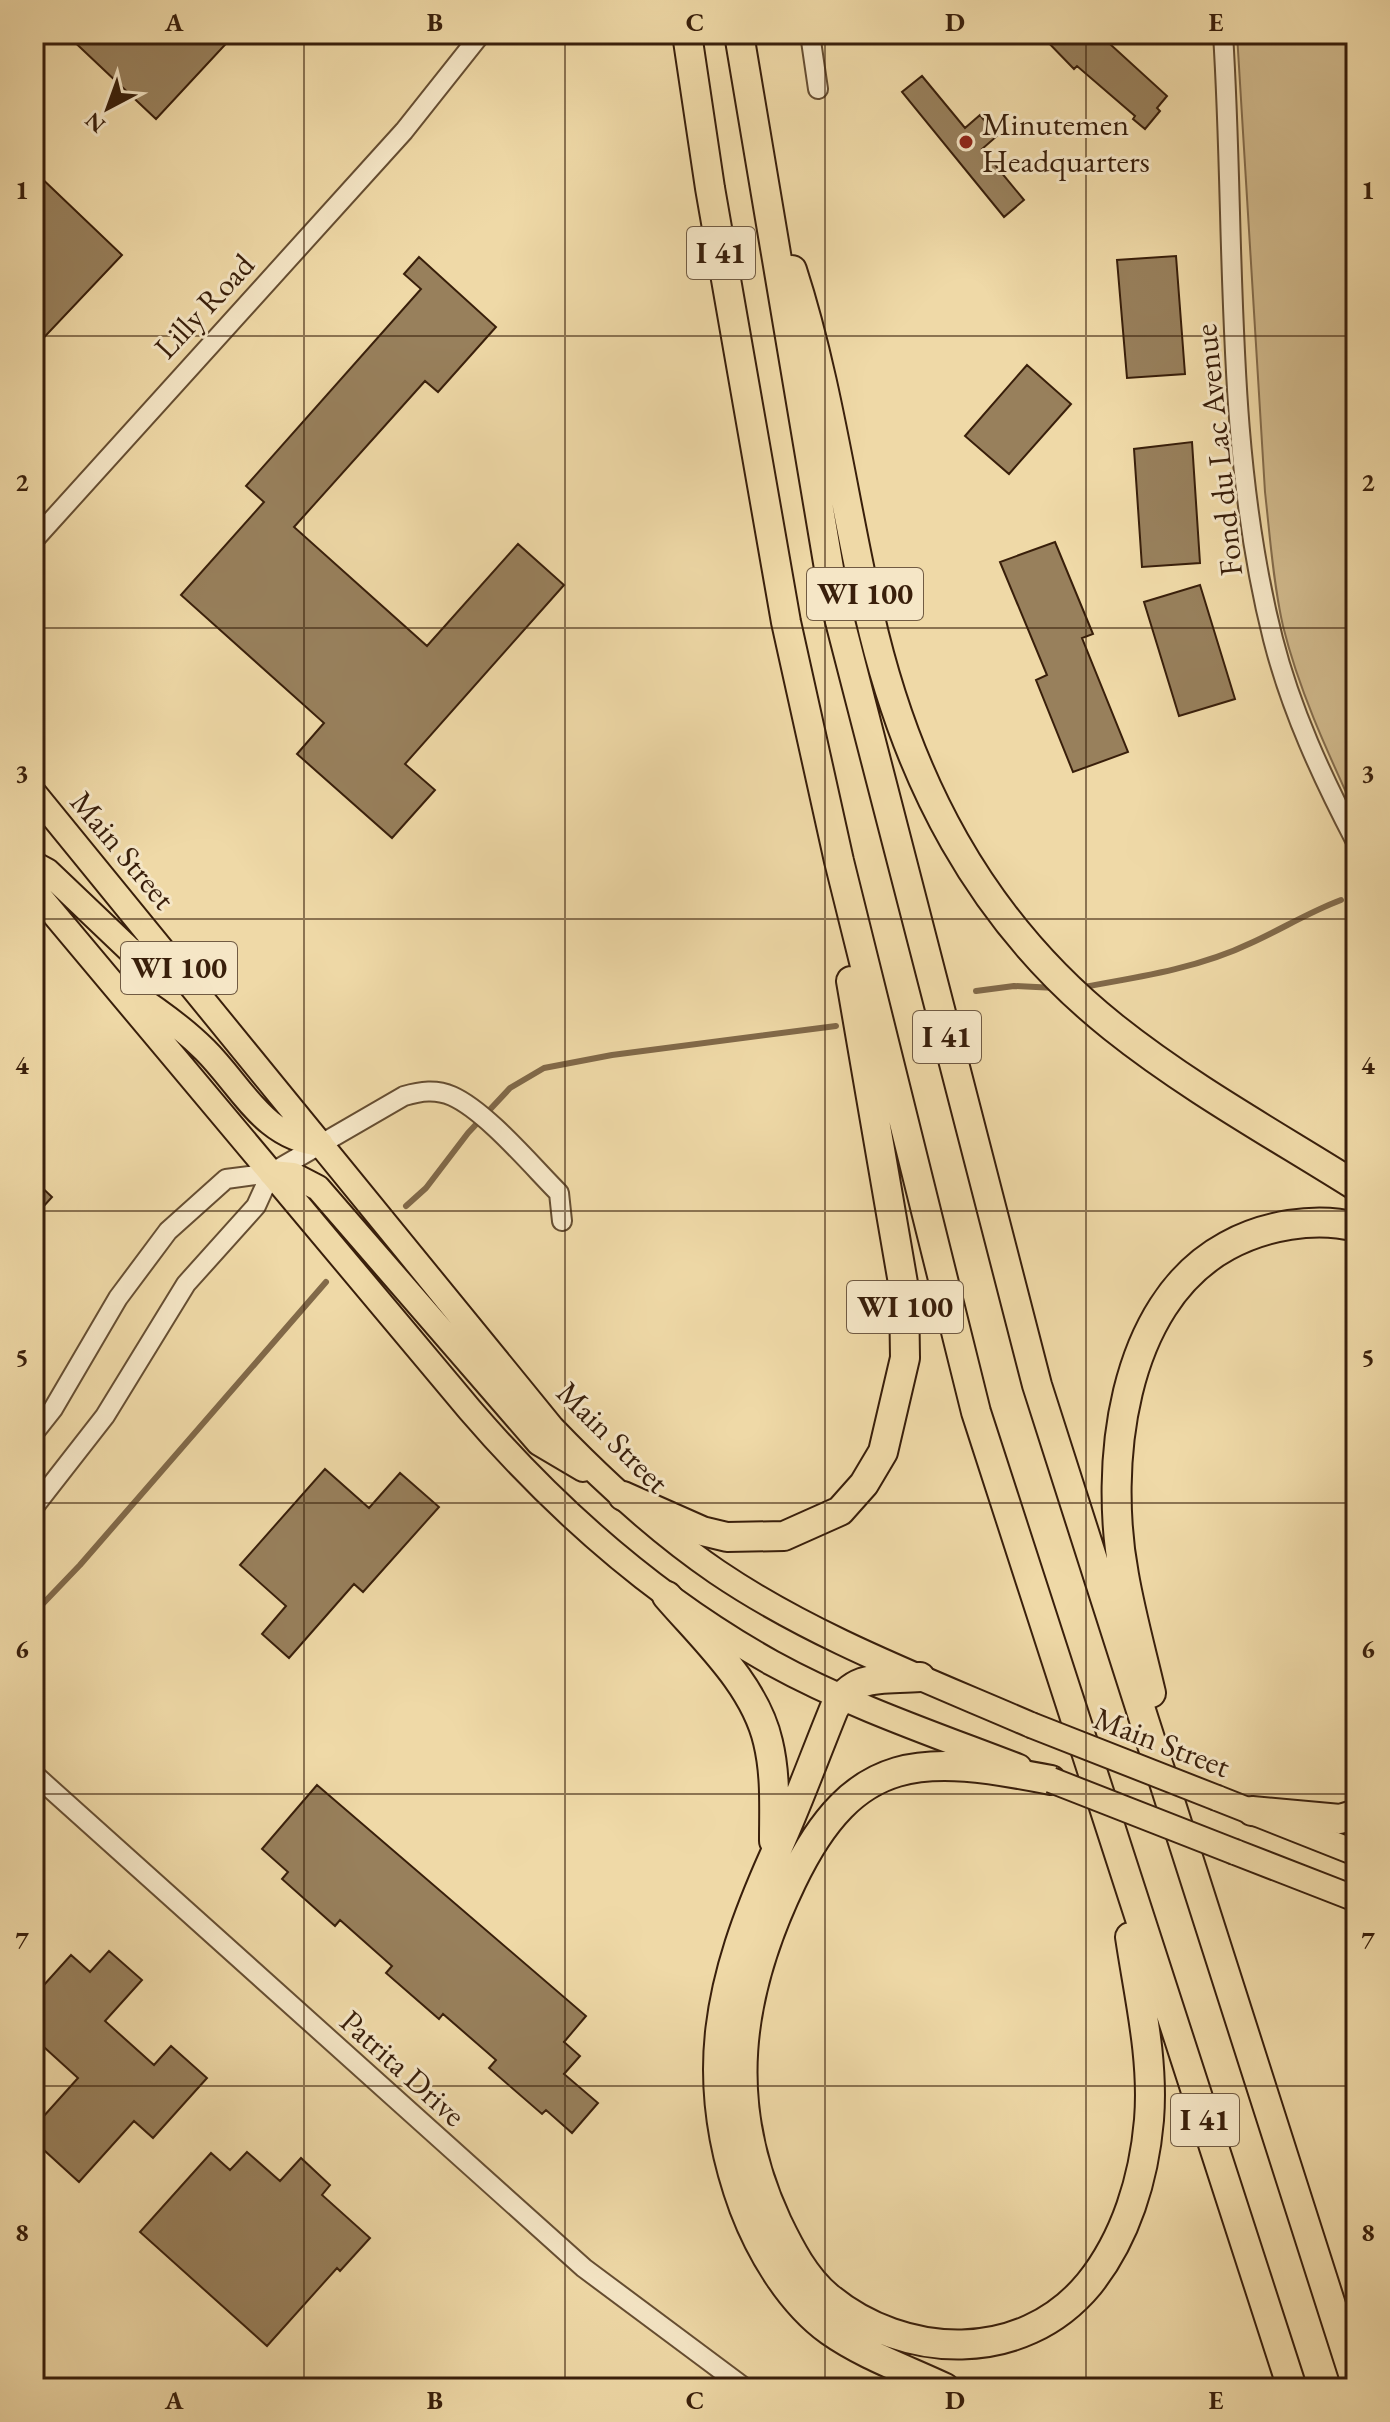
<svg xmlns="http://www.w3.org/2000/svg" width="1390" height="2422" viewBox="0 0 1390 2422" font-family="'EB Garamond',serif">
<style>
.green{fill:#d0b98c;stroke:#846c4c;stroke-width:2}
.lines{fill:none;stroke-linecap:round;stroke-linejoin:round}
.stream{stroke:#816949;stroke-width:6}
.building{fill:#98805c;stroke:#391f0b;stroke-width:2}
.minor-casing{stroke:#664e32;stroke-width:22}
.major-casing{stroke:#391f0b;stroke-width:28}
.highway-casing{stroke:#391f0b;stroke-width:32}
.minor{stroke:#f5e6c6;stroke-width:18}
.major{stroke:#efd9a7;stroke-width:24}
.highway{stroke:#efd9a7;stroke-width:28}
.major-bridge-casing{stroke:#391f0b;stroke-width:28;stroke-linecap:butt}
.major-bridge{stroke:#efd9a7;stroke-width:24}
.grid{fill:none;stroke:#391f0b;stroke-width:2;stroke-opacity:0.55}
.poi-dot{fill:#8f2418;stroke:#f5e6c6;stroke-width:3}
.labels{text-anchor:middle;stroke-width:6;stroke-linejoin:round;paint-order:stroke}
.shield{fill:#f5e6c6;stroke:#715b43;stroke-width:2}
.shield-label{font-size:30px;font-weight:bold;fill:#391f0b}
.poi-label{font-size:32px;fill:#391f0b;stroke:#f5e6c6;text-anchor:start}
.street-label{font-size:32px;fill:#391f0b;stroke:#f5e6c6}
.neatline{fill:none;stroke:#391f0b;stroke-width:3}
.grid-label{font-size:26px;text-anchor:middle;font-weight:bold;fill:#391f0b}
</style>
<rect width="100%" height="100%" fill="#efd9a7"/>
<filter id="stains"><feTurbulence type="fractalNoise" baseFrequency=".0025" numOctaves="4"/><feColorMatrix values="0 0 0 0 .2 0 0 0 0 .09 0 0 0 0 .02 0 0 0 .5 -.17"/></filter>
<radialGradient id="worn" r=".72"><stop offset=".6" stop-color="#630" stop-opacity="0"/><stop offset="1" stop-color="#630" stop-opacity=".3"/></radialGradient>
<!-- green -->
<path class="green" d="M1237 34H1356V814C1328 753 1299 691 1283 626 1273 582 1270 536 1265 492Z"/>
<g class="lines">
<!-- stream -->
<path class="stream" d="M1083 987C1140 977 1199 968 1251 943 1282 929 1309 912 1341 900
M976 991 1014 986 1056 988
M406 1206 426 1188 468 1133 510 1088 544 1068 612 1055 836 1026
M34 1613 80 1565 326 1282"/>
</g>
<!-- building -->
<path class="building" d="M66 34H235L156 119Z
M1040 34H1099L1167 96 1157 108 1160 111 1145 129 1133 119 1135 116 1077 66 1074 69Z
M922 76 965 128 980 115 997 136 982 149 1024 200 1004 217 902 92Z
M34 171 122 255 34 348Z
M1176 256 1185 374 1127 378 1117 260Z
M419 257 496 327 438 392 425 381 294 527 427 646 518 544 564 585 405 764 435 790 392 838 297 754 324 723 181 595 264 502 246 486 421 289 404 274Z
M1027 365 1071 404 1009 474 965 436Z
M1192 442 1200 563 1142 567 1134 449Z
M1055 542 1093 634 1082 638 1128 752 1073 772 1036 680 1047 675 1000 562Z
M1200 585 1235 699 1179 716 1144 602Z
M34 1180 52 1197 34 1217Z
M325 1469 369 1508 400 1473 439 1507 363 1592 354 1584 289 1658 262 1634 286 1606 240 1565Z
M317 1785 586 2016 564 2042 580 2056 564 2074 598 2103 572 2133 546 2110 542 2114 489 2068 496 2060 443 2014 439 2019 386 1973 392 1966 340 1920 335 1926 282 1879 288 1872 262 1849Z
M109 1951 142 1980 105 2021 154 2065 171 2046 207 2078 153 2138 134 2121 79 2182 34 2141V2127L78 2078 34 2038V1996L71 1955 90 1972Z
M247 2152 280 2181 301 2158 330 2185 322 2195 370 2238 340 2271 337 2268 267 2346 140 2232 211 2153 230 2170Z"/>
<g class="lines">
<defs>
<path id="minor" d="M810 34 818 89
M1223 34C1236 235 1223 442 1273 639 1291 710 1322 777 1356 842
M34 540 404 131 481 34
M34 1433 53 1409 118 1298 168 1231 226 1179 271 1173 404 1096C421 1091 436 1089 452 1096 486 1111 532 1166 559 1193L562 1221
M34 1507 105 1416 186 1284 256 1206 271 1173
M34 1774 584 2268 745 2388"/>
<path id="major" d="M34 793 552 1428C602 1480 657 1531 717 1572 813 1637 925 1679 1031 1725
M34 864 47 871 130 950 148 958 171 957
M34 890 470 1410C556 1510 656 1598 772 1663 850 1706 936 1735 1019 1767
M127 990C155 1008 182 1027 205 1050 243 1088 263 1138 321 1144
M271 1173 293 1175 318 1188 539 1443 583 1469
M1217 1798 1356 1853
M1235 1852 1356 1899"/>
<path id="highway" d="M687 34 710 188 786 622 839 861 976 1412 1292 2388
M739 34 834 598 1037 1385 1356 2383
M792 270C828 381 843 499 869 613 906 777 979 920 1113 1027 1188 1087 1275 1135 1356 1186
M623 1496 702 1531 727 1537 784 1536 840 1511 864 1484 883 1452 905 1358 904 1289 851 981
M667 1596C704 1639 755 1685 768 1742 776 1775 774 1808 774 1841
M920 1677C883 1680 854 1672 834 1709 814 1758 796 1808 774 1856 719 1979 696 2077 744 2208 761 2253 791 2303 830 2331 864 2355 907 2370 945 2388
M1151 1693C1142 1654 1131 1615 1124 1575 1104 1468 1120 1304 1227 1246 1263 1226 1315 1216 1356 1227
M1051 1780C923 1755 855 1750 792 1881 737 1995 722 2104 777 2222 790 2249 805 2278 828 2297 904 2360 1022 2365 1089 2284 1126 2238 1144 2178 1149 2120 1154 2059 1139 1997 1130 1937
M1252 1811 1340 1819 1356 1814"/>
</defs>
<!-- minor casing -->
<use href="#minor" class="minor-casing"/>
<!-- major casing -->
<use href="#major" class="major-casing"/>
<!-- highway casing -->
<use href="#highway" class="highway-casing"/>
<!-- minor -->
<use href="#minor" class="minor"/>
<!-- major -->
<use href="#major" class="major"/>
<!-- highway -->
<use href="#highway" class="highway"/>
<defs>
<path id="major-bridge" d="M1031 1725 1217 1798
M1051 1780 1235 1852"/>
</defs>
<!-- major-bridge casing -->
<use href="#major-bridge" class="major-bridge-casing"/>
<!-- major-bridge -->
<use href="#major-bridge" class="major-bridge"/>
</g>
<!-- grid -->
<path class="grid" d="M304 34V2388M565 34V2388M825 34V2388M1086 34V2388M34 336H1356M34 628H1356M34 919H1356M34 1211H1356M34 1503H1356M34 1794H1356M34 2086H1356"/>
<!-- markers -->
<circle class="poi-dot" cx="966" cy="142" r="8"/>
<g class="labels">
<!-- shield labels -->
<g class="shield">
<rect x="687" y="227" width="68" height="52" rx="6"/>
<rect x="807" y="568" width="116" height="52" rx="6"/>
<rect x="121" y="942" width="116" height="52" rx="6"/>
<rect x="913" y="1011" width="68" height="52" rx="6"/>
<rect x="847" y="1281" width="116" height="52" rx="6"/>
<rect x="1171" y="2094" width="68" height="52" rx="6"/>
</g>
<g class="shield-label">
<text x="721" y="263">I 41</text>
<text x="865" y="604">WI 100</text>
<text x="179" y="978">WI 100</text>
<text x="947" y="1047">I 41</text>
<text x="905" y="1317">WI 100</text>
<text x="1205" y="2130">I 41</text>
</g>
<!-- poi labels -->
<g class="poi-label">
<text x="982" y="135">Minutemen<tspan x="982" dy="37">Headquarters</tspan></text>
</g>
<!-- street labels -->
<g class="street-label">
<text transform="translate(204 306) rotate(-47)" y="11">Lilly Road</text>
<text transform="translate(1218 450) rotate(-96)" y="11">Fond du Lac Avenue</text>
<text transform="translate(123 850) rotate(50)" y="11">Main Street</text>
<text transform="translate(613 1437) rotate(45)" y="11">Main Street</text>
<text transform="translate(1162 1742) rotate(21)" y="11">Main Street</text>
<text transform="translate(403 2068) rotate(42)" y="11">Patrita Drive</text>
</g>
</g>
<!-- margin -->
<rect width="1390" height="2422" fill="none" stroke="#efd9a7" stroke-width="88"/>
<!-- north arrow -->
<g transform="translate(108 108) rotate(221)" stroke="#f5e6c6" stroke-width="6" paint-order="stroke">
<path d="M0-6L14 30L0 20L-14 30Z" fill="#391f0b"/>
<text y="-12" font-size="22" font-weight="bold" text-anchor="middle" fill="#391f0b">N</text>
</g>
<rect x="44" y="44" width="1302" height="2334" class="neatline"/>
<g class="grid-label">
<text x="174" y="31">A</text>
<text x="435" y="31">B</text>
<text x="695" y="31">C</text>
<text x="955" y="31">D</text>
<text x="1216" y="31">E</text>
<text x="22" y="199">1</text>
<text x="1368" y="199">1</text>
<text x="22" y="491">2</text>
<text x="1368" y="491">2</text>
<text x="22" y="782">3</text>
<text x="1368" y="782">3</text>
<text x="22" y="1074">4</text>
<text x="1368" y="1074">4</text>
<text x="22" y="1366">5</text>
<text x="1368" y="1366">5</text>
<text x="22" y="1658">6</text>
<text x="1368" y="1658">6</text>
<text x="22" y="1949">7</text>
<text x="1368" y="1949">7</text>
<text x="22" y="2241">8</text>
<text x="1368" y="2241">8</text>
<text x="174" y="2409">A</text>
<text x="435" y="2409">B</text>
<text x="695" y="2409">C</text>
<text x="955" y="2409">D</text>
<text x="1216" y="2409">E</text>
</g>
<rect width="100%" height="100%" filter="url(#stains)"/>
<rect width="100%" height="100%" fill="url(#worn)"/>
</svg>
